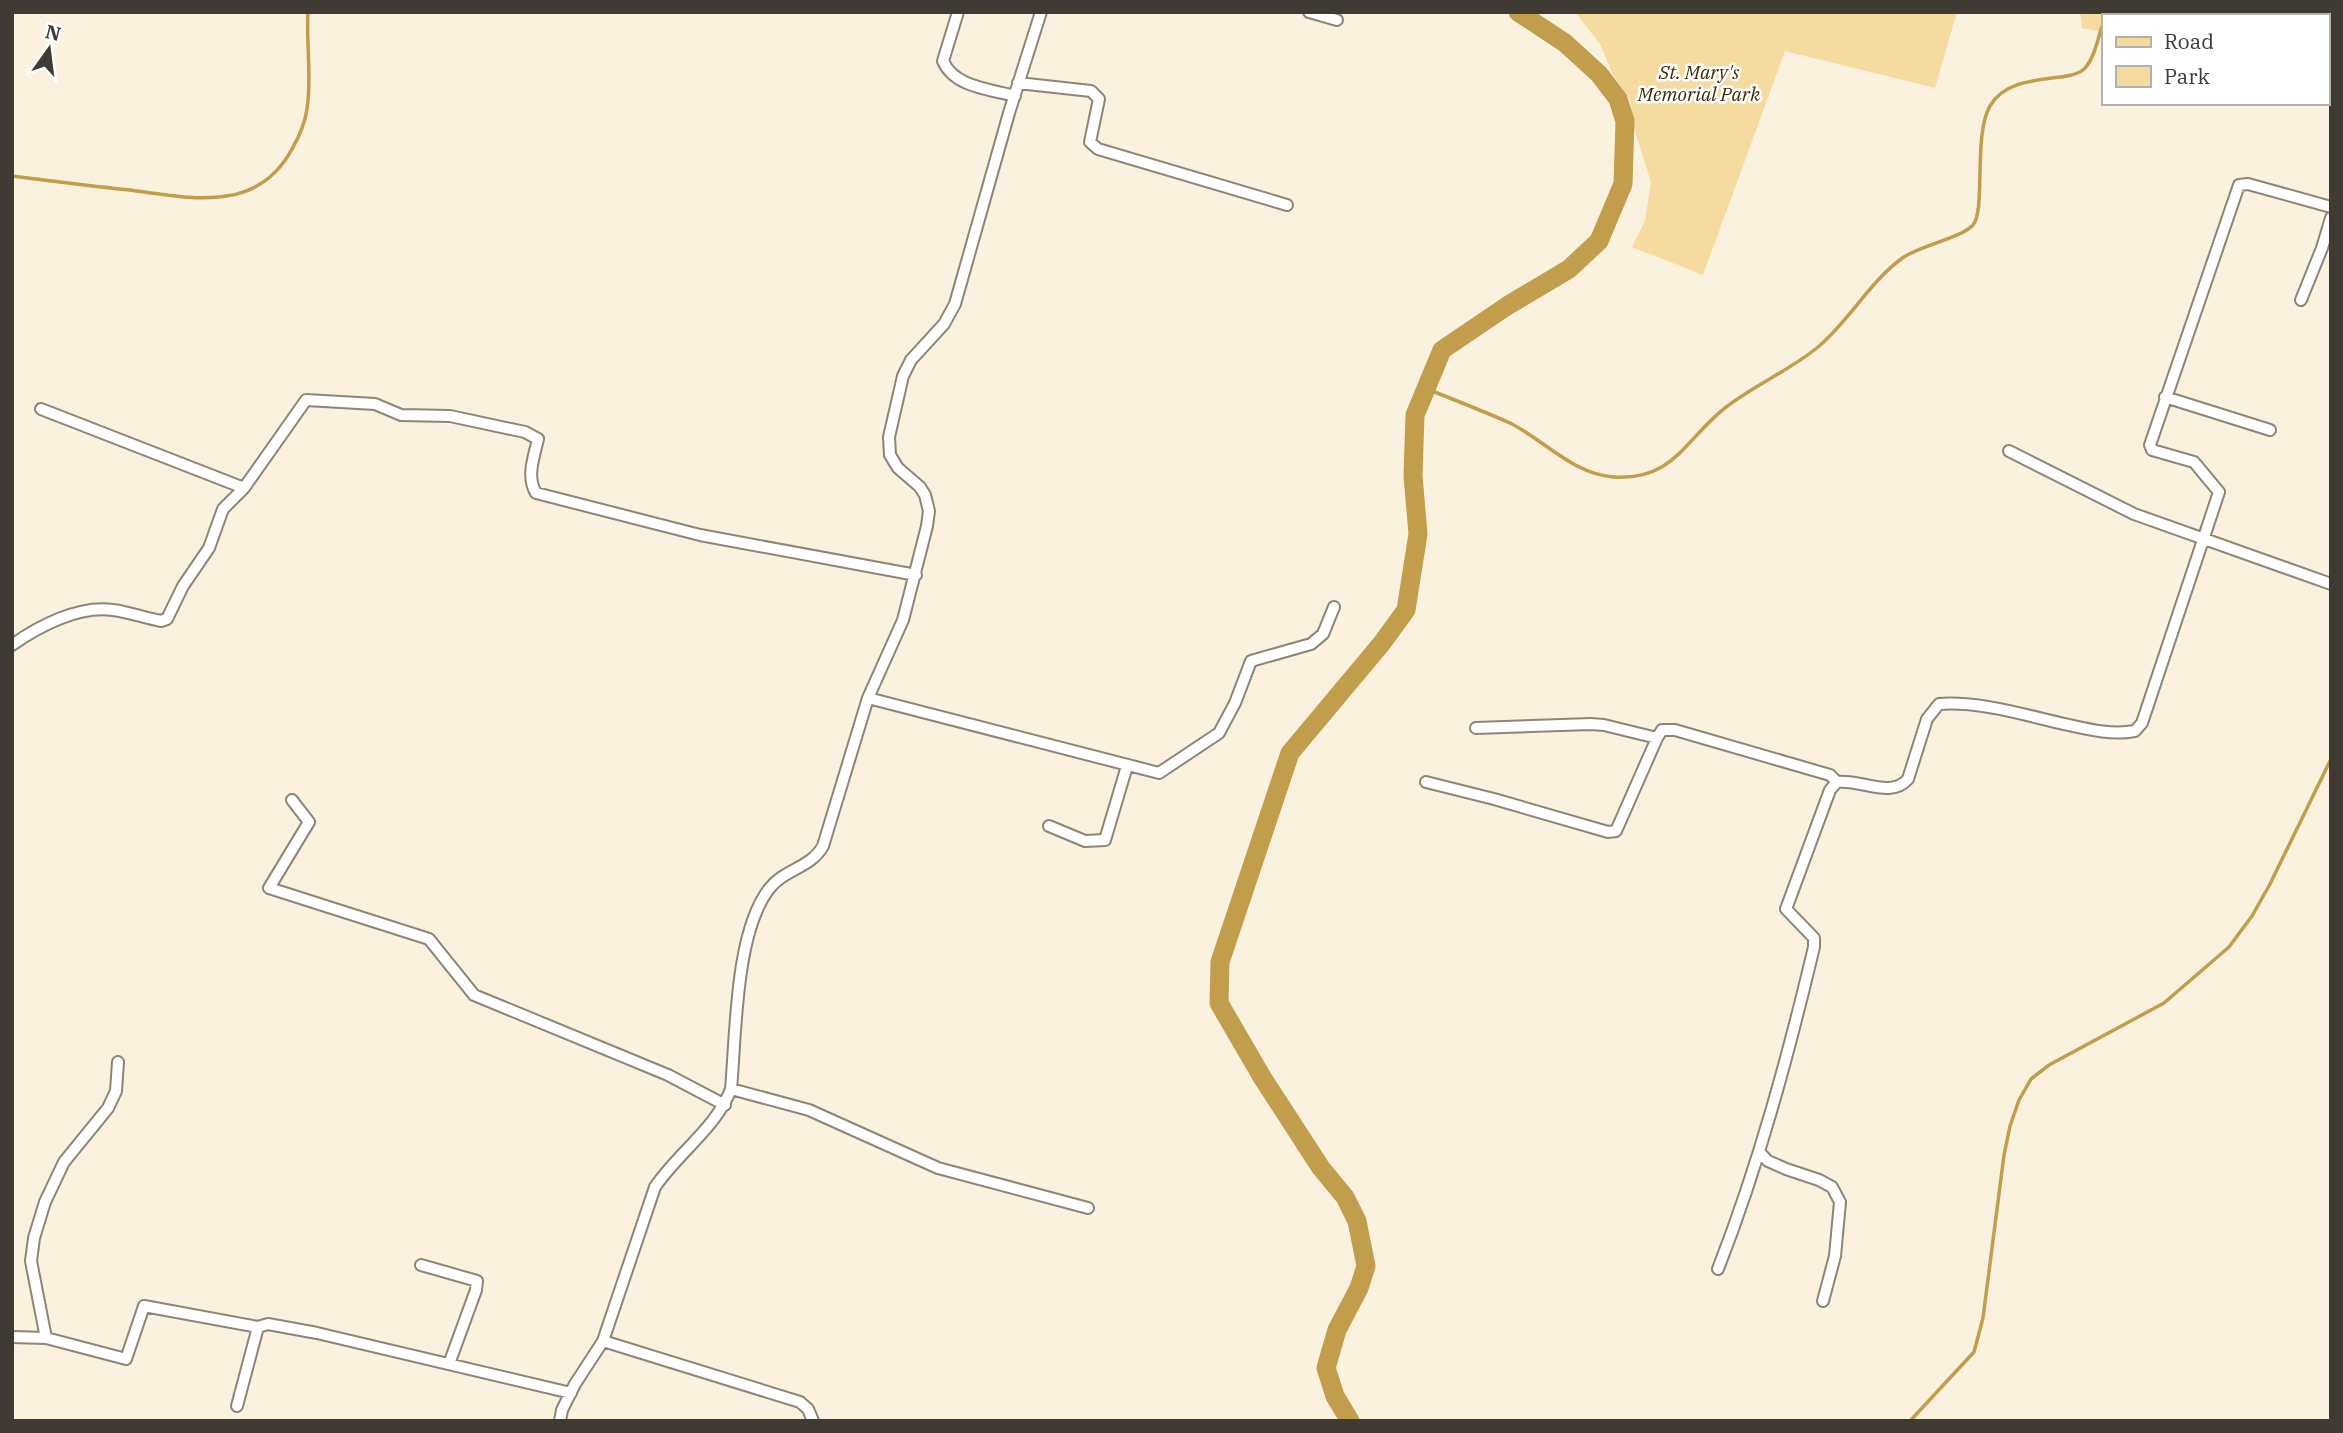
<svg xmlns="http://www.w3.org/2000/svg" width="2343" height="1433" viewBox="0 0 2343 1433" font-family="'IBM Plex Serif',serif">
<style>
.green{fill:#f6dba1}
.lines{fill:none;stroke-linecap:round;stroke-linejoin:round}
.stream{stroke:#c19d4c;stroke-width:3.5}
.river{stroke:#c19d4c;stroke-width:19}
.minor-casing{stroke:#8d8575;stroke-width:14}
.major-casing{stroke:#dcdcda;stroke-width:18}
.minor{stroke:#fff;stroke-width:10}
.major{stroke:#f5da9c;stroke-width:14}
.labels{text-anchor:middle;stroke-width:5;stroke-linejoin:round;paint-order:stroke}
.park-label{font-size:19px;font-style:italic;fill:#392a05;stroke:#fff}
</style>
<rect width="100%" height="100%" fill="#faf2df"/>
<!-- green -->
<path class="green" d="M1575 12H1957L1935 88 1785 51 1703 275 1632 247 1645 221 1651 182 1634 128 1630 100 1614 77 1600 44Z
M2080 12H2114L2113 16H2103V32L2082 28Z"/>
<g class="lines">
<!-- stream -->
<path class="stream" d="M2106 16 2108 12
M12 176C51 181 90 186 130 190 191 198 257 214 292 149 299 137 305 123 307 109 312 77 306 44 308 12
M1427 389C1455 400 1483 411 1510 423 1544 440 1573 474 1613 477 1674 481 1685 439 1725 408 1754 385 1789 371 1818 347 1849 321 1869 283 1901 259 1919 245 1960 239 1973 225 1986 210 1973 135 1990 106 2012 69 2071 85 2085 68 2095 57 2098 37 2103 24
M1910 1421 1974 1352 1983 1318 2004 1155 2010 1126 2019 1100 2031 1079 2049 1065 2164 1003 2229 947 2252 916 2270 884 2331 759"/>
<!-- river -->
<path class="river" d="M1350 1421 1335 1396 1326 1368 1337 1330 1359 1288 1366 1266 1357 1221 1345 1197 1321 1168 1262 1077 1219 1003 1220 962 1290 753 1382 643 1406 610 1418 534 1413 476 1415 415 1442 350 1507 306 1569 269 1599 241 1623 184 1625 121 1618 99 1599 74 1565 43 1518 12"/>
<defs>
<path id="minor" d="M958 12 943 61C954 87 989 89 1015 96
M1309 12 1337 20
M1018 83 1091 91 1099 99 1090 142 1098 149 1287 205
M2301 300 2322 248 2331 218
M2165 397 2270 430
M41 409 244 488
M2009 451 2134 514 2331 584
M12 645C39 626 79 605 113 610 129 612 145 618 161 621L167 619 183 586 209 548 223 509 244 488 306 400 375 404 401 415 450 416 525 432 538 439C534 457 526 477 536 493L700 535 916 575
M868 698 1159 773 1219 733 1235 703 1251 661 1311 644 1323 634 1334 607
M1476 728 1591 724 1604 725 1657 738
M1426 782 1494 799 1608 832 1616 831 1657 738 1662 730H1675L1830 775 1837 782
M292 800 309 822 269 888 429 939 474 995 668 1075 725 1105
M1049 826 1085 841 1105 840 1127 766
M731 1089 809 1110 938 1168 1088 1208
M1759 1152 1768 1161 1786 1169 1819 1180 1832 1187 1840 1202 1835 1256 1823 1301
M421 1265 477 1281 476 1290 449 1364
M1718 1269C1759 1164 1788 1056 1814 947V938L1786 909 1830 790 1837 782C1861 779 1891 799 1908 779L1927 719 1939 704C1982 701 2027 716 2069 725 2091 730 2112 735 2135 731L2142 723 2219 492 2194 462 2152 450 2150 445 2239 185 2248 184 2331 207
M12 1337 46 1338 126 1359 144 1306 258 1327 268 1324 317 1333 571 1393
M46 1338 31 1261 34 1238 45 1202 64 1162 108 1108 116 1091 118 1062
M603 1341 800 1402 808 1409 813 1421
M237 1406 258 1327
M560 1421 562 1410 575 1384 603 1341 655 1187C678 1153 716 1128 731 1089 736 1034 735 933 769 889 784 869 811 868 823 846L868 698 903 620 927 526 929 511 925 495 920 487 898 468 890 455 889 437 903 376 911 360 944 324 955 304 1009 113 1041 12"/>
<path id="major" d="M2296 12 2299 16
M2327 52 2331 56"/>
</defs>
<!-- minor casing -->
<use href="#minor" class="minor-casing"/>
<!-- major casing -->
<use href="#major" class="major-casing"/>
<!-- minor -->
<use href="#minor" class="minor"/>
<!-- major -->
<use href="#major" class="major"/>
</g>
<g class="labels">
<!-- park labels -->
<g class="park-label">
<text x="1699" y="79">St. Mary's<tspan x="1699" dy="22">Memorial Park</tspan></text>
</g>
</g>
<!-- border -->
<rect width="2343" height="1433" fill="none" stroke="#3f3b34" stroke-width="28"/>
<!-- legend -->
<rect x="2102" y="14" width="228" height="91" fill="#ffffff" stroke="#b2b1ae" stroke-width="2"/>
<rect x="2116" y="37" width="35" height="10" fill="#f5da9c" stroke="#b2b1ae" stroke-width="2"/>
<text x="2164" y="49" font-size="21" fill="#3f3b34">Road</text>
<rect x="2116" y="66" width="35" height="21" fill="#f6dba1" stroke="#b2b1ae" stroke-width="2"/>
<text x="2164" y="84" font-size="21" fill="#3f3b34">Park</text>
<!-- north arrow -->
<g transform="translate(49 49) rotate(14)" stroke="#ffffff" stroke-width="5" paint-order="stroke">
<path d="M0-5L12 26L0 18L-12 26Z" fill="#3f3b34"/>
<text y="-10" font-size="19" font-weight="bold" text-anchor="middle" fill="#3f3b34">N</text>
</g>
</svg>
